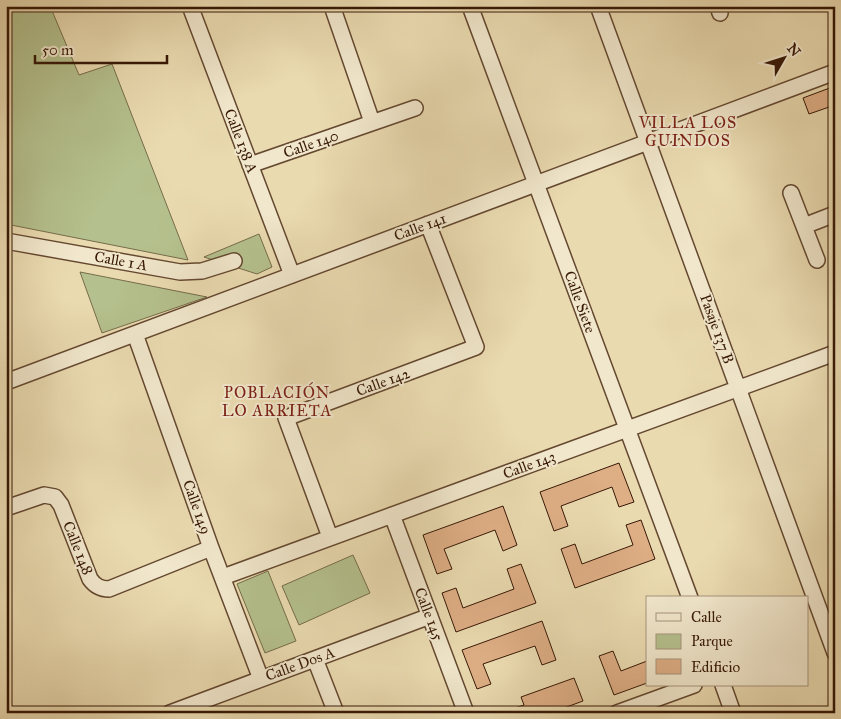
<svg xmlns="http://www.w3.org/2000/svg" width="841" height="719" viewBox="0 0 841 719" font-family="'IM FELL Great Primer',serif">
<style>
.green{fill:#b4c08d;stroke:#766c4a}
.building{fill:#deae85;stroke:#371806}
.lines{fill:none;stroke-linecap:round;stroke-linejoin:round}
.street-casing{stroke:#644830;stroke-width:18}
.street{stroke:#f1e7cc;stroke-width:15}
.labels{text-anchor:middle;stroke-width:4;stroke-linejoin:round;paint-order:stroke}
.street-label{font-size:15px;fill:#371806;stroke:#f1e7cc}
.neighbourhood-label{font-size:16px;letter-spacing:1px;fill:#7a1f14;stroke:#f1e7cc}
</style>
<rect width="100%" height="100%" fill="#eadab0"/>
<filter id="stains"><feTurbulence type="fractalNoise" baseFrequency=".004" numOctaves="4"/><feColorMatrix values="0 0 0 0 .2 0 0 0 0 .09 0 0 0 0 .02 0 0 0 .5 -.17"/></filter>
<radialGradient id="worn" r=".72"><stop offset=".6" stop-color="#630" stop-opacity="0"/><stop offset="1" stop-color="#630" stop-opacity=".3"/></radialGradient>
<!-- green -->
<path class="green" d="M6 6H50L79 75 112 64 188 260 6 224Z
M259 234 272 267 257 274 204 257Z
M80 272 207 297 102 333Z
M353 555 370 593 299 625 282 586Z
M268 571 296 641 265 653 237 584Z"/>
<!-- building -->
<path class="building" d="M835 86V105L809 114 803 98Z
M619 463 634 502 619 507 612 487 561 506 568 526 554 531 540 492Z
M503 506 517 545 503 551 495 530 444 549 452 569 437 574 423 535Z
M641 520 655 559 575 588 561 549 575 544 582 564 633 545 626 525Z
M521 564 536 603 456 632 442 593 456 588 463 608 514 589 507 569Z
M542 621 556 660 542 665 535 646 483 664 491 684 477 689 462 650Z
M613 651 621 671 647 661V683L614 695 599 656Z
M574 678 583 701 550 713H506V711L524 705 521 697Z"/>
<g class="lines">
<defs>
<path id="street" d="M190 6 292 275
M332 6 372 122
M470 6 690 598
M598 6 835 653
M718 6 720 13
M250 165 415 108
M791 193 817 260
M804 226 835 214
M6 241 180 272 202 271 234 261
M135 334 211 548 261 679
M6 382 835 72
M6 508 44 495 55 497 61 505 90 579C95 586 100 589 109 589L211 548
M392 515 466 713
M330 537 286 418 476 347 428 224
M223 577 835 353
M315 659 336 713
M723 685 733 713
M170 713 430 616
M617 713 694 685"/>
</defs>
<!-- street casing -->
<use href="#street" class="street-casing"/>
<!-- street -->
<use href="#street" class="street"/>
</g>
<g class="labels">
<!-- street labels -->
<g class="street-label">
<text transform="translate(241 141) rotate(69)" y="5">Calle 138 A</text>
<text transform="translate(311 144) rotate(-19)" y="5">Calle 140</text>
<text transform="translate(420 227) rotate(-20)" y="5">Calle 141</text>
<text transform="translate(121 261) rotate(10)" y="5">Calle 1 A</text>
<text transform="translate(580 302) rotate(70)" y="5">Calle Siete</text>
<text transform="translate(717 329) rotate(70)" y="5">Pasaje 137 B</text>
<text transform="translate(383 382) rotate(-20)" y="5">Calle 142</text>
<text transform="translate(529 465) rotate(-20)" y="5">Calle 143</text>
<text transform="translate(197 507) rotate(70)" y="5">Calle 149</text>
<text transform="translate(78 548) rotate(68)" y="5">Calle 148</text>
<text transform="translate(429 614) rotate(69)" y="5">Calle 145</text>
<text transform="translate(300 664) rotate(-20)" y="5">Calle Dos A</text>
</g>
<!-- neighbourhood labels -->
<g class="neighbourhood-label">
<text x="688" y="128">VILLA LOS<tspan x="688" dy="18">GUINDOS</tspan></text>
<text x="277" y="398">POBLACIÓN<tspan x="277" dy="18">LO ARRIETA</tspan></text>
</g>
</g>
<!-- margin -->
<rect width="841" height="719" fill="none" stroke="#eadab0" stroke-width="25"/>
<rect x="8" y="8" width="826" height="704" fill="none" stroke="#371806" stroke-width="2.5"/>
<rect x="12" y="12" width="816" height="694" fill="none" stroke="#371806"/>
<!-- legend -->
<rect x="646" y="596" width="162" height="90" fill="#f1e7cc" stroke="#a7947d"/>
<rect x="656" y="613" width="25" height="8" fill="#f1e7cc" stroke="#a7947d"/>
<text x="691" y="622" font-size="15" fill="#371806">Calle</text>
<rect x="656" y="634" width="25" height="15" fill="#b4c08d" stroke="#a7947d"/>
<text x="691" y="646" font-size="15" fill="#371806">Parque</text>
<rect x="656" y="659" width="25" height="15" fill="#deae85" stroke="#a7947d"/>
<text x="691" y="672" font-size="15" fill="#371806">Edificio</text>
<!-- north arrow -->
<g transform="translate(784 58) rotate(51)" stroke="#f1e7cc" stroke-width="4" paint-order="stroke">
<path d="M0-4L9 19L0 12L-9 19Z" fill="#371806"/>
<text y="-8" font-size="14" font-weight="bold" text-anchor="middle" fill="#371806">N</text>
</g>
<!-- scale -->
<path d="M35 55v8h132v-8" fill="none" stroke="#371806" stroke-width="2.5"/>
<text x="42" y="55" font-size="15" fill="#371806" stroke="#f1e7cc" stroke-width="4" paint-order="stroke">50 m</text>
<rect width="100%" height="100%" filter="url(#stains)"/>
<rect width="100%" height="100%" fill="url(#worn)"/>
</svg>
